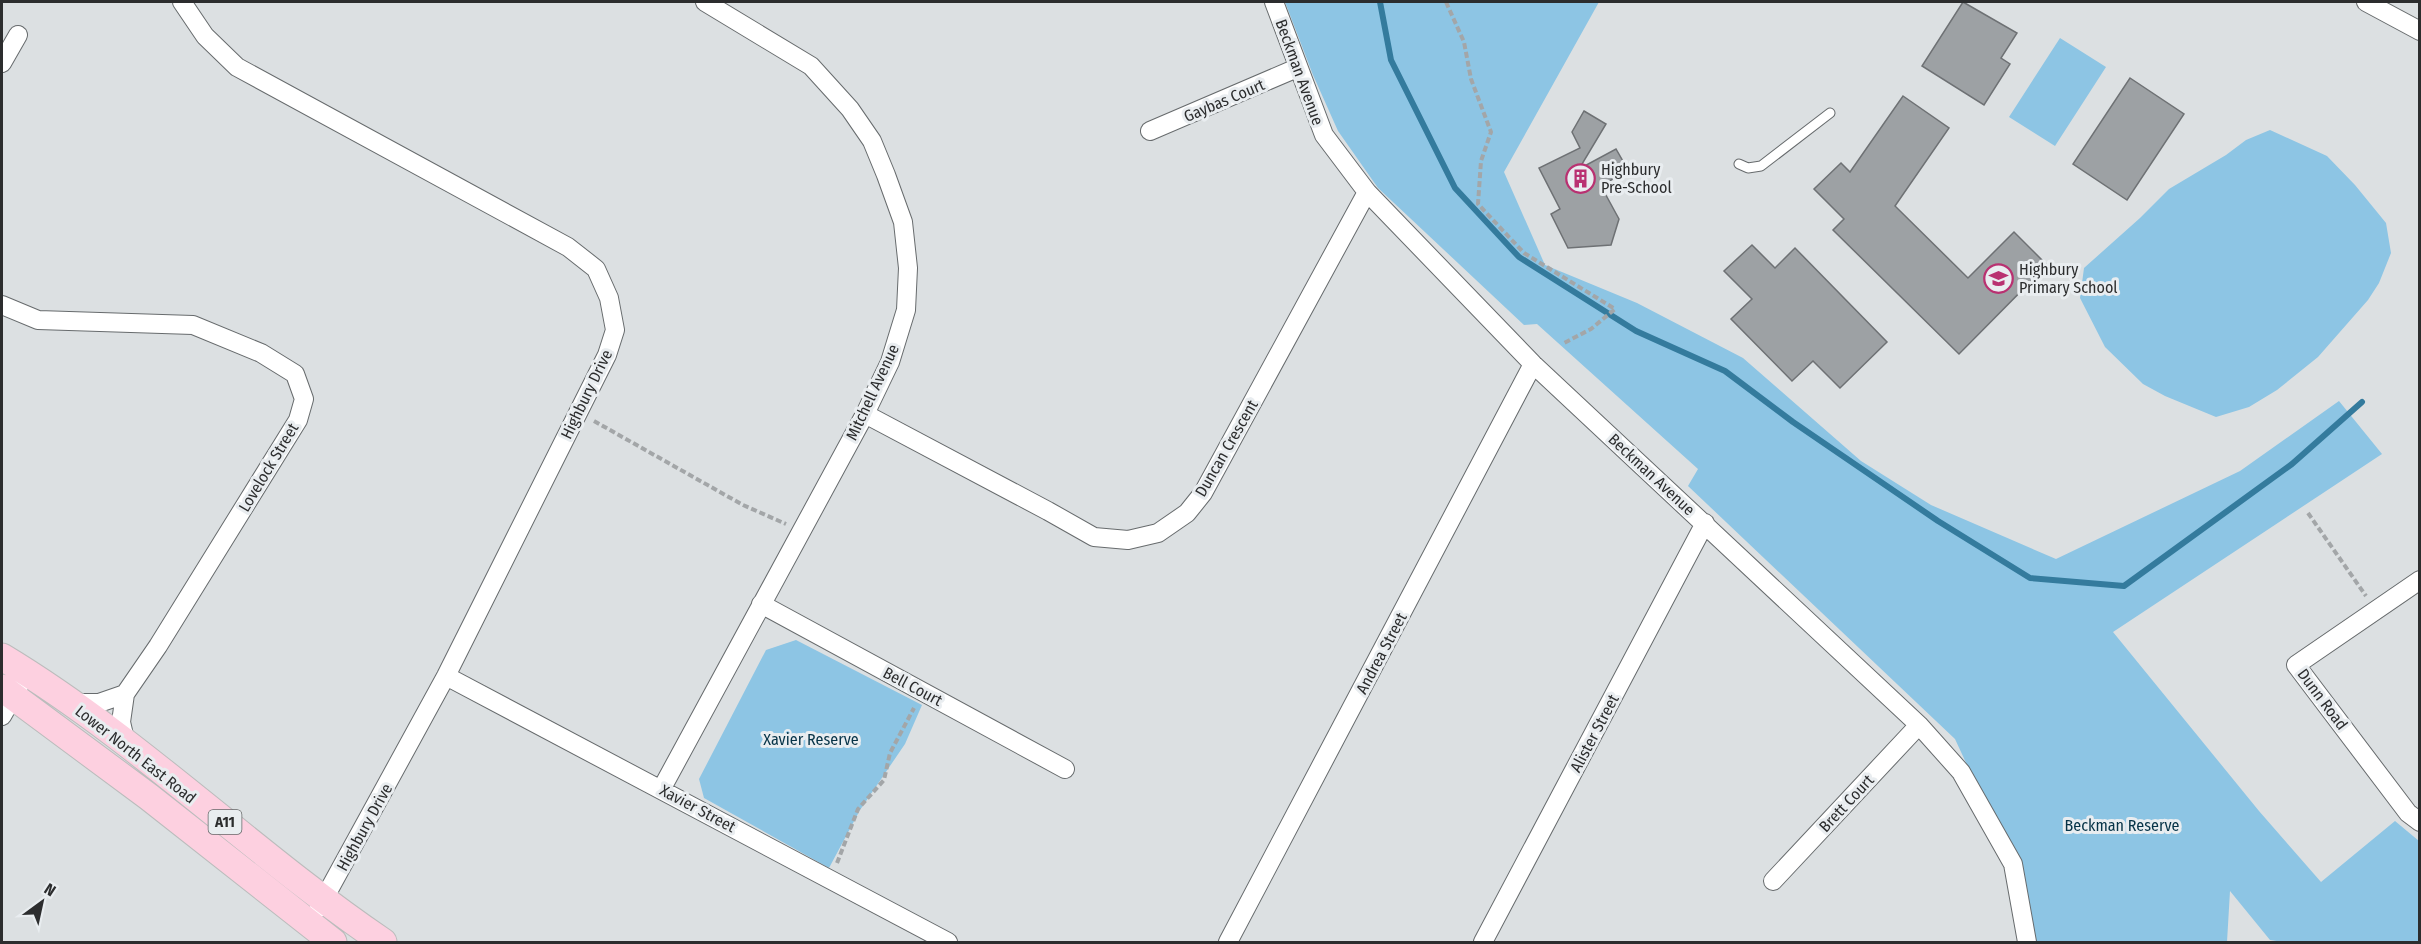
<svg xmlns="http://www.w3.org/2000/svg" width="2421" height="944" viewBox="0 0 2421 944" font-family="'Fira Sans Condensed',sans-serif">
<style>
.park{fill:#8dc5e4}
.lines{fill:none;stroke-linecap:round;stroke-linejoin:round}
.stream{stroke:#347b9d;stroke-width:6}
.building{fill:#9da1a4;stroke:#6e7174;stroke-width:1.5}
.lane-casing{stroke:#676b6d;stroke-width:11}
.street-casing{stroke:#676b6d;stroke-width:20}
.primary-casing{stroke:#bbbcbc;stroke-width:29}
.path{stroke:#a3a6a8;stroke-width:4;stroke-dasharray:6 3;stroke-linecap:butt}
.lane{stroke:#fff;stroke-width:9}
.street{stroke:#fff;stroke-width:18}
.primary{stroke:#fdd0e0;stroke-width:27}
.labels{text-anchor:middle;stroke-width:6;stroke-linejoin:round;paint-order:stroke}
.shield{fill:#e9edf0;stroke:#656768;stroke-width:1.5}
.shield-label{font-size:15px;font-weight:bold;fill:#2c2d2e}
.street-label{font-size:16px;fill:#2c2d2e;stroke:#e9edf0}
.poi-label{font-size:16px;fill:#2c2d2e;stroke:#e9edf0;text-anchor:start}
.park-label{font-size:16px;fill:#063347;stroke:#e9edf0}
</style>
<rect width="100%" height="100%" fill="#dce0e2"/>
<!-- park -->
<path class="park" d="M1285 2H1599L1504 172 1545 265 1637 303 1743 358 1861 461 1931 505 2056 559 2240 471 2339 401 2382 454 2113 632 2259 811 2321 882 2395 821 2419 841V942H2283L2270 940 2230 891 2227 942H2030L2013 864 1955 739 1688 486 1698 469 1537 324 1524 325 1378 188 1338 131 1313 75Z
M2060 38 2106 67 2055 146 2009 117Z
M2270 130 2327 156 2355 185 2386 223 2391 253 2379 283 2368 300 2318 357 2277 390 2249 407 2216 417 2165 396 2143 384 2105 347 2080 298 2084 268 2140 218 2169 189 2226 155 2246 140Z
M796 640 922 705 905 744 860 810 829 868 704 798 699 779 766 650Z"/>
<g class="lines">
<!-- stream -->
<path class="stream" d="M1380 2 1391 60 1455 188 1519 257 1636 331 1725 371 1793 422 1938 521 2030 578 2124 586 2292 464 2362 402"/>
</g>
<!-- building -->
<path class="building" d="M1963 2 2017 33 2001 58 2010 64 1984 105 1922 66Z
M2130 78 2184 114 2127 200 2073 164Z
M1903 96 1949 128 1895 206 1968 278 2014 232 2047 265 1959 354 1833 230 1844 219 1814 189 1841 163 1850 172Z
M1584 111 1606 124 1579 169 1616 149 1628 170 1601 186 1619 219 1611 245 1568 248 1551 214 1560 209 1539 168 1580 148 1572 132Z
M1752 245 1775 268 1795 248 1887 342 1840 388 1813 361 1792 381 1731 319 1752 299 1724 271Z"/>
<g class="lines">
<defs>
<path id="lane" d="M1739 164 1748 168 1761 166 1830 113"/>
<path id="street" d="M182 2 205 36 237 67 568 247 596 269 609 298 615 330 607 355 446 676 319 908
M1274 2 1324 135 1367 192 1533 364 1919 725 1961 772 2013 864 2027 942
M2366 2 2420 31
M2 63 18 35
M1150 131 1297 68
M2 305 38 320 193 325 261 353 295 374 304 399 298 420 158 646 125 694 121 722 126 744
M865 414 1048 511 1094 537 1128 540 1158 533 1187 513 1203 493 1367 192
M2420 580 2296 665 2408 813 2420 822
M761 604 1065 769
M446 676 948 942
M72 703H99L125 694
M2 716 19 686
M662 788 865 414 890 362 906 310 908 268 903 222 886 175 872 141 850 109 811 66 705 2
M1773 881 1919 725
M1228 942 1533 364
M1483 942 1705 523"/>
<path id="primary" d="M2 657C138 739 252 853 383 942
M2 688 149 797 333 942"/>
</defs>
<!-- lane casing -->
<use href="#lane" class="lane-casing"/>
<!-- street casing -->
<use href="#street" class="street-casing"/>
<!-- primary casing -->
<use href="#primary" class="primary-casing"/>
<!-- path -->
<path class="path" d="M1446 2 1464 42 1471 79 1491 132 1481 161 1478 204 1524 253 1615 309 1591 329 1564 343
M594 421 743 505 786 524
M2308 513 2366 596
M837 863 858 809 884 780 890 753 914 708"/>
<!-- lane -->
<use href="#lane" class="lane"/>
<!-- street -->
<use href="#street" class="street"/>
<!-- primary -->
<use href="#primary" class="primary"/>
</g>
<!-- icons -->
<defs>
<symbol id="building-ring" viewBox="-11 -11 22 22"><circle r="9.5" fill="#e9edf0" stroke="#b93171" stroke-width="1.5"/><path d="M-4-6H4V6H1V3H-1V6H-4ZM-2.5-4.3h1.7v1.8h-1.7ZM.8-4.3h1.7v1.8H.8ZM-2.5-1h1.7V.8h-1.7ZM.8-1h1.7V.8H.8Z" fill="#b93171"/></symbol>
<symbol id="school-ring" viewBox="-11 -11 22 22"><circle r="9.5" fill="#e9edf0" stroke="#b93171" stroke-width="1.5"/><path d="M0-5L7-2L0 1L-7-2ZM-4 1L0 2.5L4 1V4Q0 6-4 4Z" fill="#b93171"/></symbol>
</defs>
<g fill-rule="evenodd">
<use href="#building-ring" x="1564" y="162" width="33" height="33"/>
<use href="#school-ring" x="1982" y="262" width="33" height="33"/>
</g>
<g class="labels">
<!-- shield labels -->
<rect class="shield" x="208.5" y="810" width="33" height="24" rx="4.5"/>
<g class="shield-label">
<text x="225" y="827">A11</text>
</g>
<!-- street labels -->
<g class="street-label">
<text transform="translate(1300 72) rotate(70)" y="6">Beckman Avenue</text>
<text transform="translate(1224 100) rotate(-23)" y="6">Gaybas Court</text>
<text transform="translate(872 392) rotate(-65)" y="6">Mitchell Avenue</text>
<text transform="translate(586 394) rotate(-64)" y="6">Highbury Drive</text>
<text transform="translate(1226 448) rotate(-60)" y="6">Duncan Crescent</text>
<text transform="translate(268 467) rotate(-59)" y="6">Lovelock Street</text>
<text transform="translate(1652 474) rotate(43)" y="6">Beckman Avenue</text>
<text transform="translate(1381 653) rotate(-62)" y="6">Andrea Street</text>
<text transform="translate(913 686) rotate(28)" y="6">Bell Court</text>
<text transform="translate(2323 699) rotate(53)" y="6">Dunn Road</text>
<text transform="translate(1594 733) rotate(-62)" y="6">Alister Street</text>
<text transform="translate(136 754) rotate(38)" y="6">Lower North East Road</text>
<text transform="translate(1846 803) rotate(-47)" y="6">Brett Court</text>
<text transform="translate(698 808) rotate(28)" y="6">Xavier Street</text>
<text transform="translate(364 827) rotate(-61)" y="6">Highbury Drive</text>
</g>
<!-- poi labels -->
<g class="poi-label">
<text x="1601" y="175">Highbury<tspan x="1601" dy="18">Pre-School</tspan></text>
<text x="2019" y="275">Highbury<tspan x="2019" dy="18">Primary School</tspan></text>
</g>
<!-- park labels -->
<g class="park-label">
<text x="811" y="745">Xavier Reserve</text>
<text x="2122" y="831">Beckman Reserve</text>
</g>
</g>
<!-- border -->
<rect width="2421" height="944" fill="none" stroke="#2c2d2e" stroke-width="6"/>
<!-- north arrow -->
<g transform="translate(42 902) rotate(33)" stroke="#e9edf0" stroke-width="4.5" paint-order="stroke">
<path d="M0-4.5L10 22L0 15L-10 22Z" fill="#2c2d2e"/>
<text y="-9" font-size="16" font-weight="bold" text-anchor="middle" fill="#2c2d2e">N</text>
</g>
</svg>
